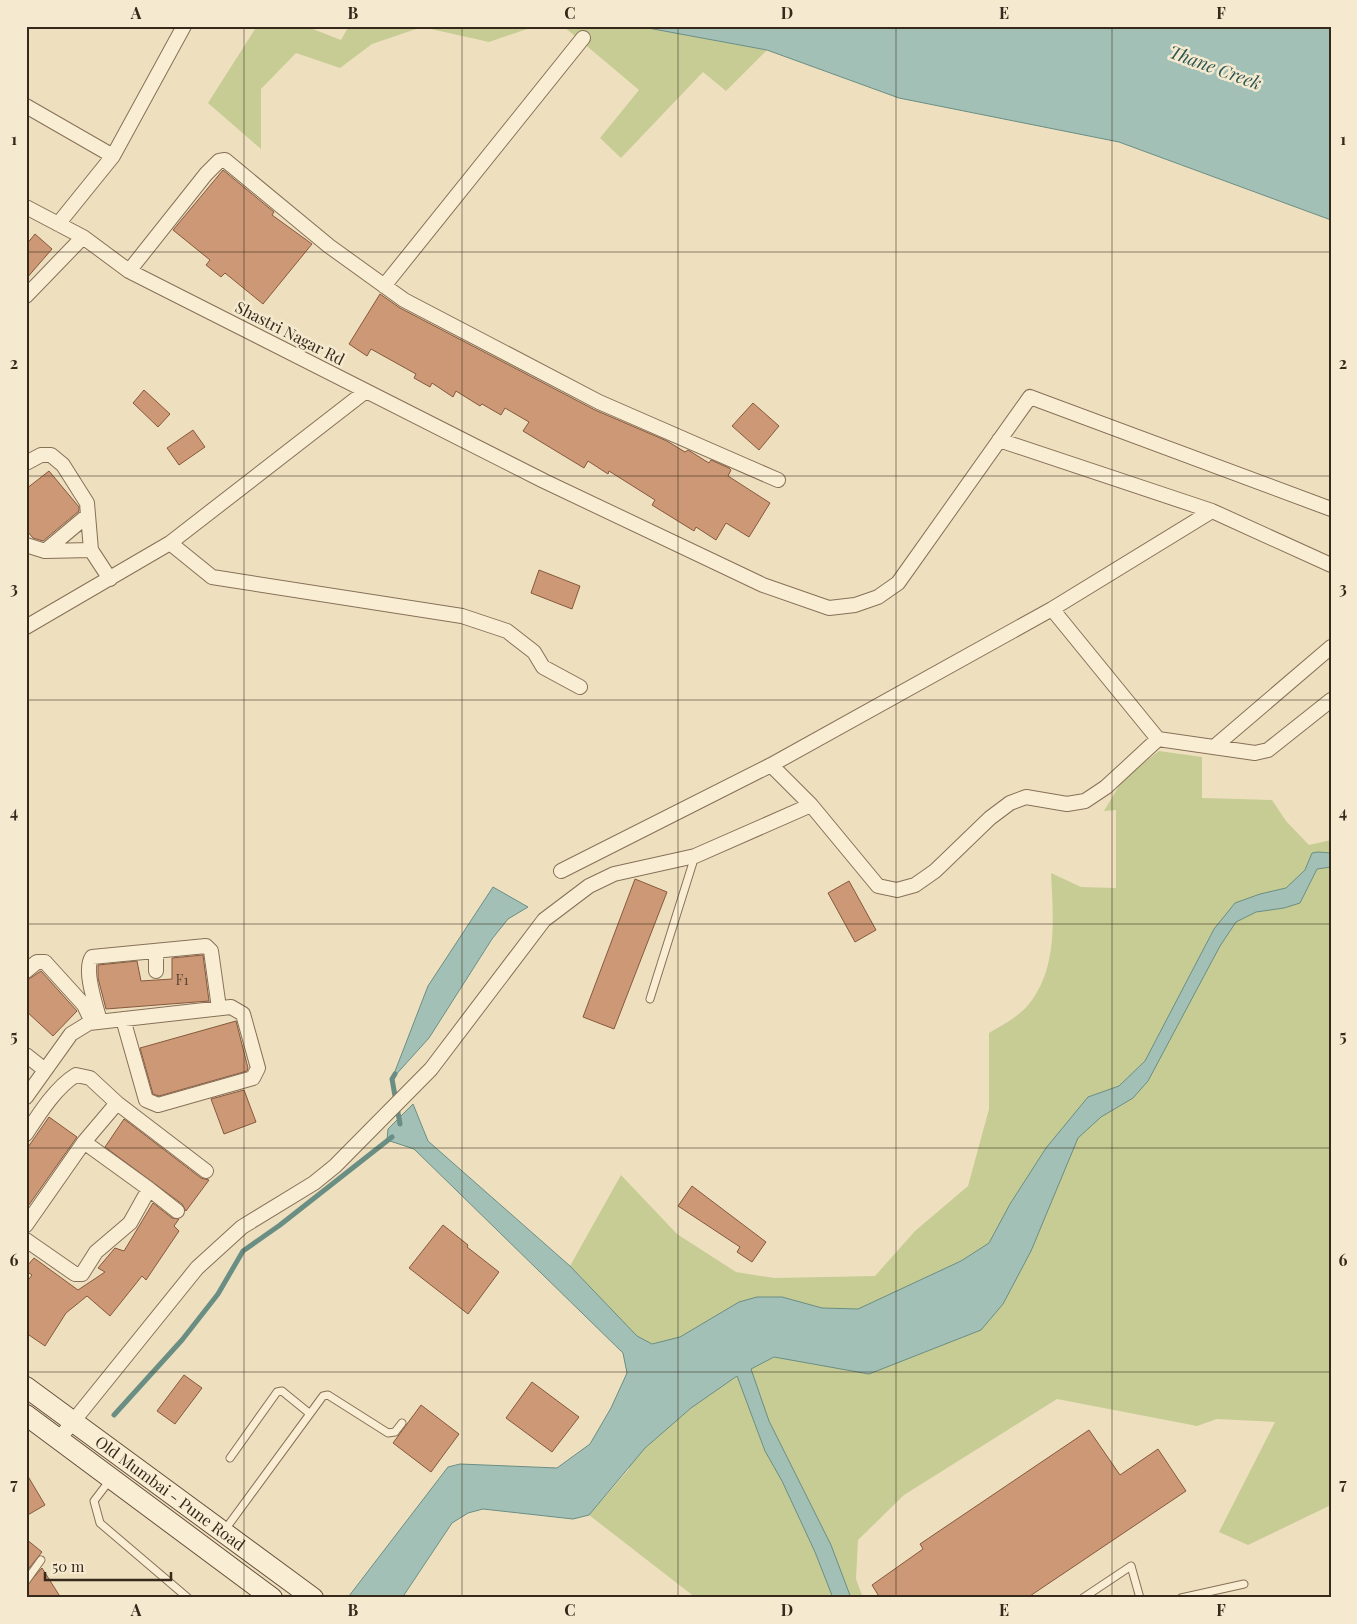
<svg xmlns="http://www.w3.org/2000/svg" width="1357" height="1624" viewBox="0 0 1357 1624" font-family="'Playfair Display',serif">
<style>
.green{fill:#c6cc94}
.water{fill:#a3c0b7;stroke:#6a8e84}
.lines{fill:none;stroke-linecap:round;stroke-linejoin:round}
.stream{stroke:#6a8e84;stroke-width:5}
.building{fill:#cd9875;stroke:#86593d}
.service-casing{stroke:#877058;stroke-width:9}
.minor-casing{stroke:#877058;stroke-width:16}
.secondary-casing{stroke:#68513b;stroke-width:22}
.service{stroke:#f9edd3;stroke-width:7}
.minor{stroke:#f9edd3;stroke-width:14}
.secondary{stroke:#f9edd3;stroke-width:20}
.grid{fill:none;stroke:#36291c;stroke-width:1;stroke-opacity:0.55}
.labels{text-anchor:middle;stroke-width:5;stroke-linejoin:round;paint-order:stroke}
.number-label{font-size:14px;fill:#5c4532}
.street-label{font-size:16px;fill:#36291c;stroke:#f5eacf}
.water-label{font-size:18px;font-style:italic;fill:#2b5653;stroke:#f5eacf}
.neatline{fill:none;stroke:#36291c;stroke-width:2}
.grid-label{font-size:16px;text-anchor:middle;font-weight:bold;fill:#36291c}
</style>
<rect width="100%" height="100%" fill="#eee0bf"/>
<!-- green -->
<path class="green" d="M257 26H305L341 40 349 26H536L489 42 422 27 372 44 340 68 296 53 261 89V149L208 103Z
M563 26H637L767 50 726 91 703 72 621 158 600 138 639 90Z
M1159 751 1202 757V798L1272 800 1286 821 1309 845 1331 840V1505L1248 1545 1219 1532 1275 1422 1217 1419 1197 1426 1057 1399 904 1495 858 1540 856 1579 863 1598H696L589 1515 629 1469 611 1408 627 1373 623 1354 570 1266 621 1175 677 1234 736 1272 774 1278 875 1276 915 1231 968 1186 989 1109V1033C1004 1024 1022 1015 1032 1000 1058 964 1053 915 1051 873L1081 887 1116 888V810L1104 811 1123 779Z"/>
<!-- water -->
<path class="water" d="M637 26H1331V220L1119 142 899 98 767 50Z
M1318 852 1331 853V867L1317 869 1300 903 1284 908 1256 912 1236 922 1220 946 1148 1081 1133 1098 1101 1117 1078 1138 1031 1251 1003 1304 981 1330 869 1374 774 1357 751 1369 769 1421 831 1545 851 1598H833L815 1552 782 1481 765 1451 737 1376 691 1408 645 1448 589 1515 573 1519 483 1509 468 1513 452 1523 402 1598 349 1596 448 1467 460 1464 557 1468 590 1444 611 1408 627 1373 623 1353 414 1149 387 1140 388 1129 413 1104 428 1141 570 1266 637 1336 652 1344 680 1337 739 1302 757 1297H782L822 1308 858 1309 961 1261 989 1243 1010 1204 1046 1148 1088 1097 1119 1086 1145 1061 1214 929 1235 903 1260 894 1286 888 1305 870 1312 853Z
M493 887 528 907 508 919 492 939 429 1038 392 1079 428 986Z"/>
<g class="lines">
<!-- stream -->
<path class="stream" d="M395 1074 392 1079 400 1124
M114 1415 182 1340 218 1294 243 1251 280 1225 392 1137"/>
</g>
<!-- building -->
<path class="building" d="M223 170 274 212 272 215 312 244 263 304 225 273 221 277 206 265 210 260 173 230Z
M35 234 52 249 26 279V245Z
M380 294 400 308 595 410 667 441 685 452 688 450 709 463 711 460 729 468 731 470 728 476 770 503 749 537 726 523 716 540 696 527 694 531 652 505 655 500 609 471 608 474 588 461 584 468 523 431 529 422 505 408 501 415 482 404 480 406 456 391 453 397 432 383 430 387 414 378 416 374 371 349 367 356 349 344Z
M144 390 170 414 158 427 133 403Z
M753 403 779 426 759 450 732 426Z
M193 430 205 447 179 465 167 448Z
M49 471 79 507V511L43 541 33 538 26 530V489Z
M539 570 580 586 572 609 531 593Z
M635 879 667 892 614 1029 583 1017Z
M849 881 876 930 855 942 828 893Z
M203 955 209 1001 106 1009 98 978V965L137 961 141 981 172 979V958Z
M41 971 77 1011 53 1036 26 1011V981Z
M236 1021 248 1068 247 1071 159 1096 153 1094 140 1048Z
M244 1090 256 1122 224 1134 211 1099Z
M49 1117 77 1137 26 1209V1150Z
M124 1119 201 1178 209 1180 186 1211 182 1204 105 1147Z
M692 1186 766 1242 752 1262 737 1252 740 1247 678 1206Z
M153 1203 172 1218 179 1219 174 1226 179 1231 146 1280 142 1276 110 1316 87 1296 66 1313 45 1346 26 1333V1283L32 1275 26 1271V1267L34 1258 78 1290 105 1272 98 1268 115 1248 124 1251Z
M443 1225 468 1245 467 1247 499 1272 468 1314 409 1268Z
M184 1375 202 1388 175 1424 157 1411Z
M532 1382 579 1417 552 1452 506 1418Z
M421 1405 459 1434 431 1472 393 1443Z
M1089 1430 1120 1475 1158 1449 1186 1491 1027 1598H880L872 1585 923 1549 920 1544Z
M26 1473 45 1505 26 1516Z
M26 1539 42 1552 26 1572Z
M42 1568 61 1598H26V1586Z"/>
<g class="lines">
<defs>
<path id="service" d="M650 999 695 856
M230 1458 277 1392 282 1391 309 1413
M110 1480 94 1501 100 1523 188 1598
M224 1531 323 1396 328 1395 388 1433 395 1432 402 1423
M26 1581 41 1560
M1083 1598 1131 1566 1140 1598
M1181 1598 1244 1584"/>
<path id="minor" d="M26 106 113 156
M26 207 83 237 129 271 544 481 763 585 829 608 855 605 878 597 898 583 1030 397 1331 509
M58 224 113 156 184 26
M129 271 206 174 219 161 225 160 329 246 404 300 599 402 778 480
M384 286 583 38
M26 296 83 237
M999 440 1212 511 1331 565
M26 463 41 455H51L63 465 87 503 91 550 110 579
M170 543 212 577 462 616 507 631 534 652 543 667 580 687
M26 545 45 551 91 550
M45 551 88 515
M1052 609 1158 739
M26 627 170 543 366 391
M1214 747 1331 647
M811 805 771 765 1052 609 1212 511
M561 871 771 765
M156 951V971
M26 971 37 962H45L84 1005 92 1022
M100 1021C96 1006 83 970 92 957L206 946 211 951 219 1008
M26 1055 45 1070
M26 1097 71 1034 89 1023 231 1007 243 1014 258 1068 253 1078 158 1105 146 1100 123 1019
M26 1134C39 1114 56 1087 76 1075L90 1078 117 1103 206 1171
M149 1189 177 1211
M26 1225 84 1142 117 1103
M26 1240 75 1274H82L96 1252 130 1223 149 1189 84 1142
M59 1439 197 1268 242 1227 314 1183 335 1166 431 1069 544 920 589 886 614 874 695 856 811 805 878 886 897 890 915 885 935 871 990 818 1010 803 1026 797 1067 804 1085 801 1106 787 1158 739 1255 753 1268 750 1331 700"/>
<g id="secondary">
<path id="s1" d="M26 1387 313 1598"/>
<path d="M26 1415 272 1598"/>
</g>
</defs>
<!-- service casing -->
<use href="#service" class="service-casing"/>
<!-- minor casing -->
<use href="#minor" class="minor-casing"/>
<!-- secondary casing -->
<use href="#secondary" class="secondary-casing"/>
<!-- service -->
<use href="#service" class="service"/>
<!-- minor -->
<use href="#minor" class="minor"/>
<!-- secondary -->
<use href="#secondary" class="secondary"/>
</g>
<!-- grid -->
<path class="grid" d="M244 26V1598M462 26V1598M678 26V1598M896 26V1598M1112 26V1598M26 252H1331M26 476H1331M26 700H1331M26 924H1331M26 1148H1331M26 1372H1331"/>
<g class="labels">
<!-- number labels -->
<g class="number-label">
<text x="182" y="985">F1</text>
</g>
<!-- street labels -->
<g class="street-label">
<text transform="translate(290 333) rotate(27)" y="6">Shastri Nagar Rd</text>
<text dy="6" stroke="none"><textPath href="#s1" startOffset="179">Old Mumbai - Pune Road</textPath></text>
</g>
<!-- water labels -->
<g class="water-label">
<text transform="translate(1215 68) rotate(20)" y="6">Thane Creek</text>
</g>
</g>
<!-- border -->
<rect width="1357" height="1624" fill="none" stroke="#f5eacf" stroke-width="55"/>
<!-- scale -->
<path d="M45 1572v8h126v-8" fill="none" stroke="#36291c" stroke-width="2.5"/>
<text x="52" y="1572" font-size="15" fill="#36291c" stroke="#f5eacf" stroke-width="4" paint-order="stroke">50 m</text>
<rect x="28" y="28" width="1302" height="1568" class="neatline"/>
<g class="grid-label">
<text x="136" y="19">A</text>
<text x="353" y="19">B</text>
<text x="570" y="19">C</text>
<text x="787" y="19">D</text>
<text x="1004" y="19">E</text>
<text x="1221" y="19">F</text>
<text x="14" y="145">1</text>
<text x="1343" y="145">1</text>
<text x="14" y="369">2</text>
<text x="1343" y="369">2</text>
<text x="14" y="594">3</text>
<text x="1343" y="594">3</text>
<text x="14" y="818">4</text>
<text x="1343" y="818">4</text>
<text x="14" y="1042">5</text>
<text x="1343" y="1042">5</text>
<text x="14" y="1266">6</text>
<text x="1343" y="1266">6</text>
<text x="14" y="1490">7</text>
<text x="1343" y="1490">7</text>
<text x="136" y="1616">A</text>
<text x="353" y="1616">B</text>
<text x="570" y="1616">C</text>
<text x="787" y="1616">D</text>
<text x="1004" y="1616">E</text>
<text x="1221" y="1616">F</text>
</g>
</svg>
